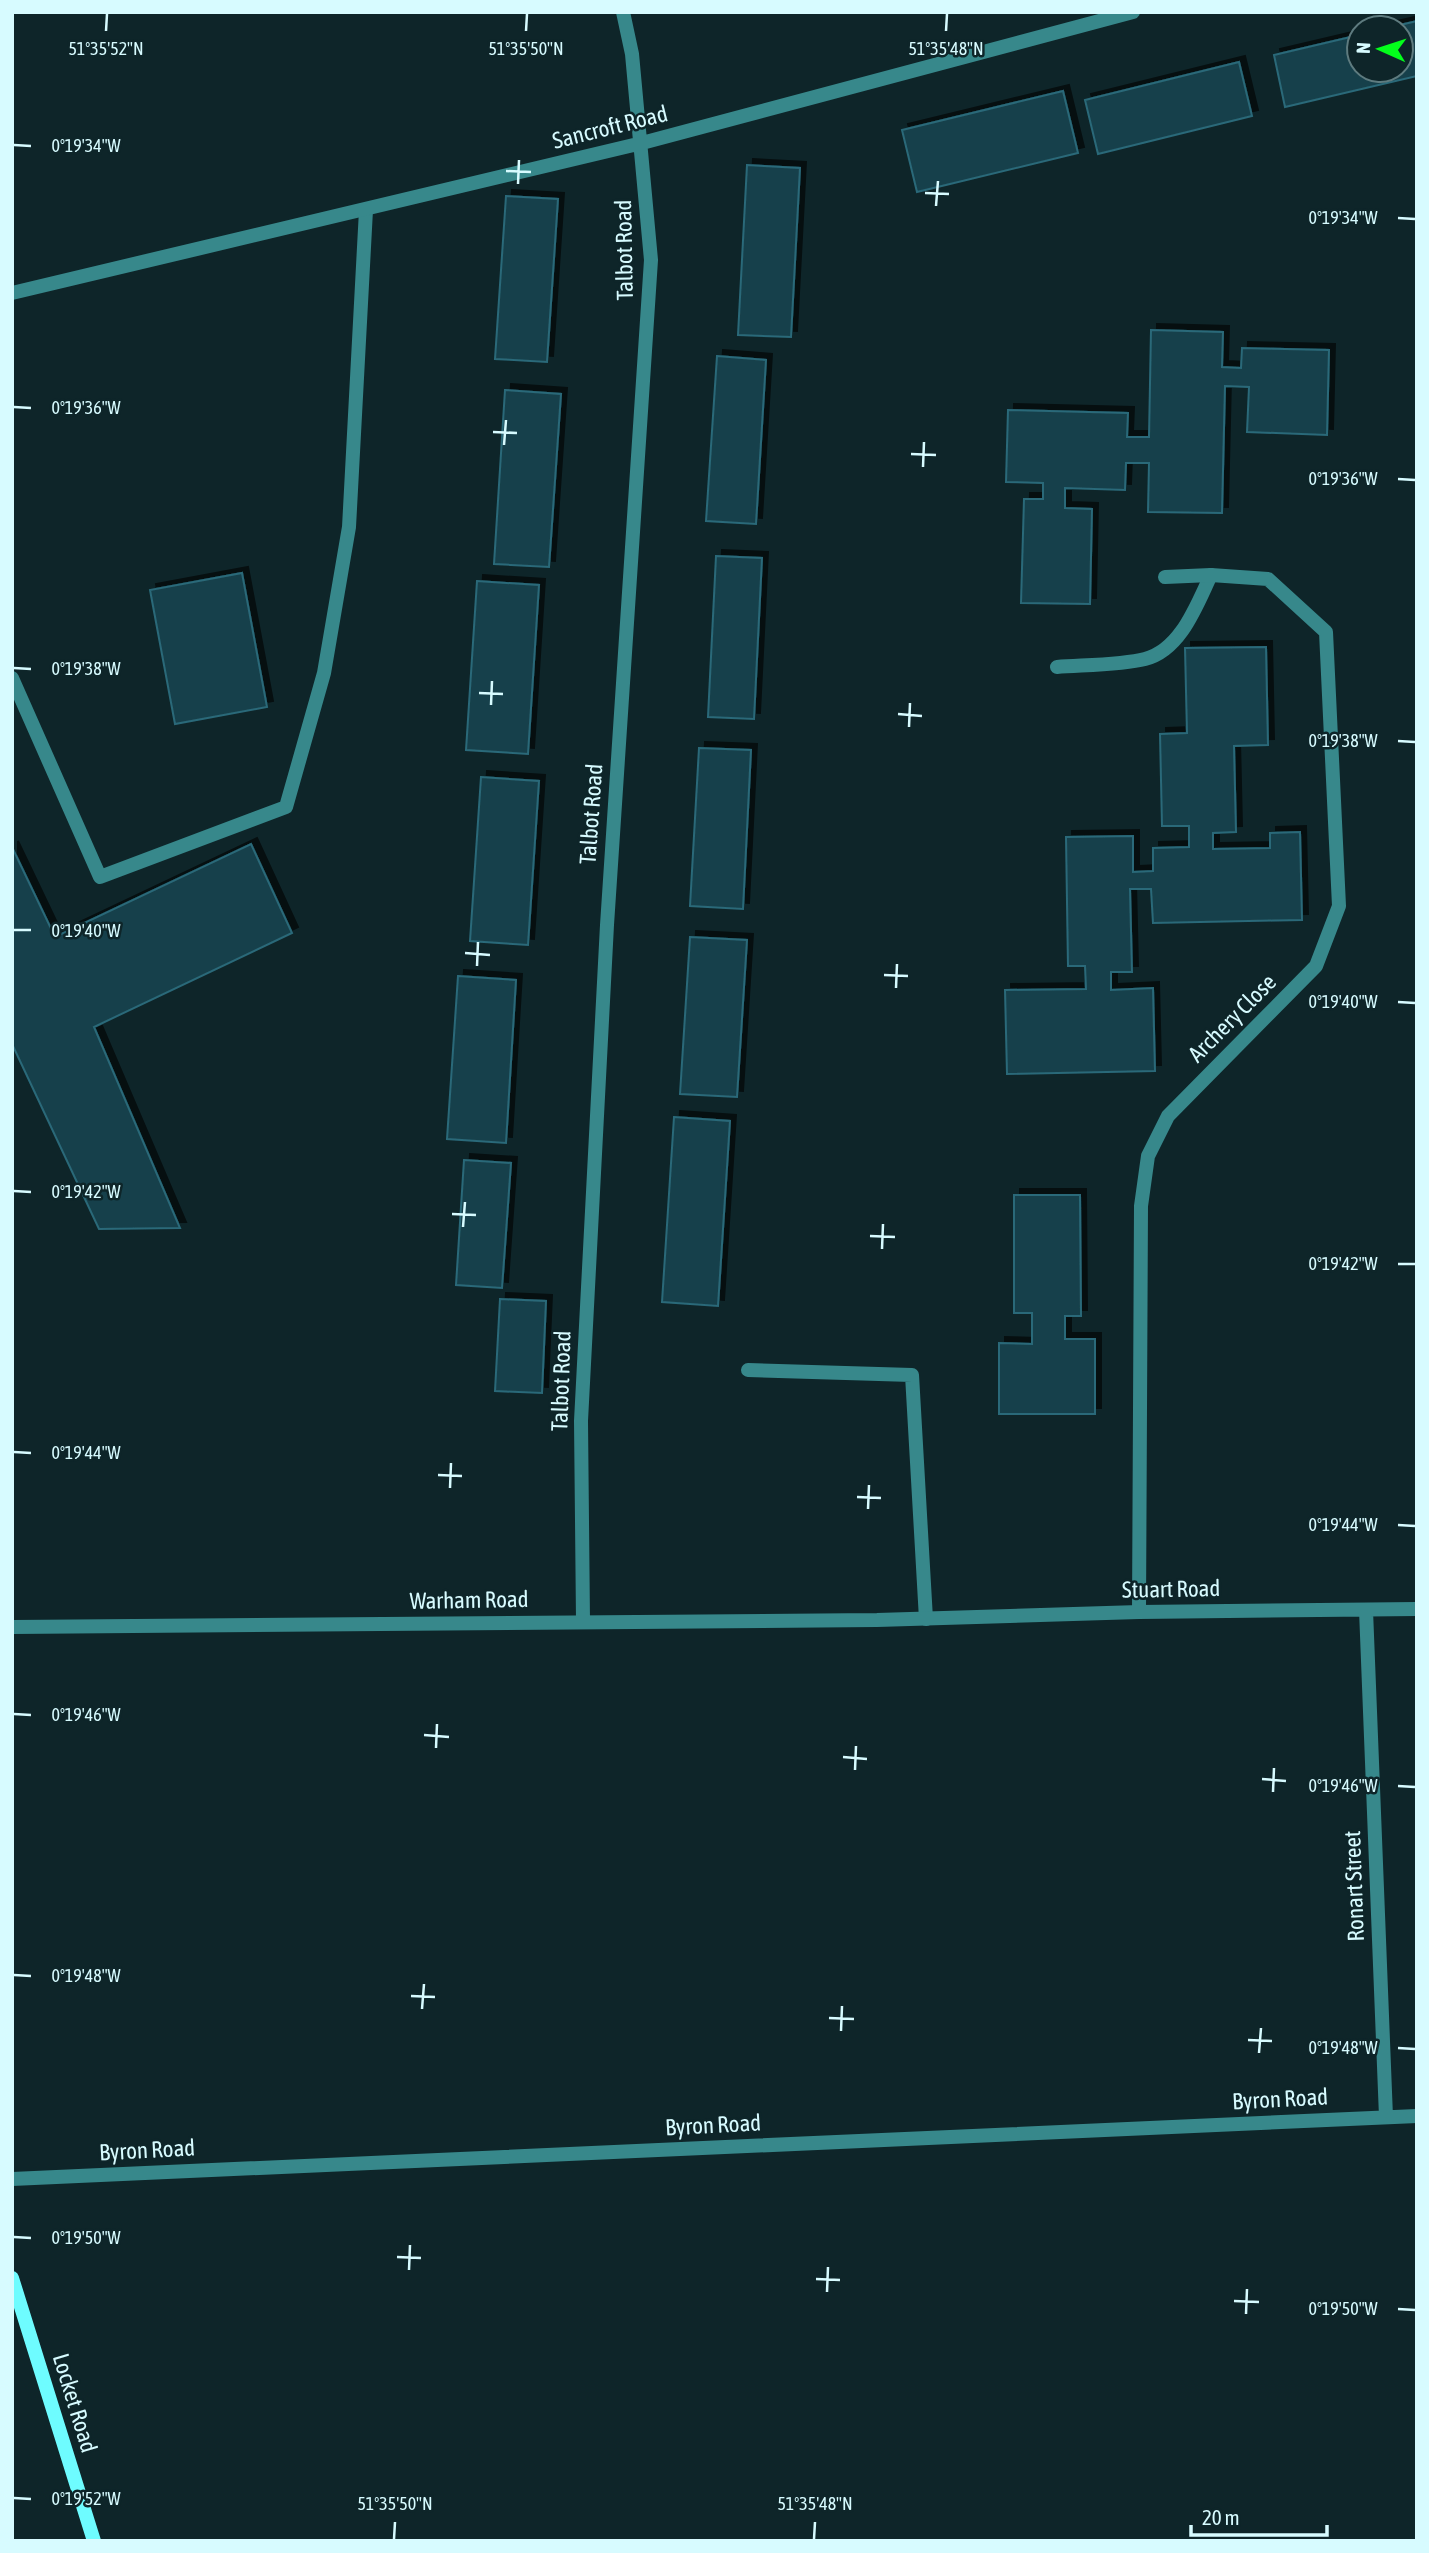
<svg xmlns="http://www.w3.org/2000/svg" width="1429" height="2553" viewBox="0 0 1429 2553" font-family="'Asap Condensed',sans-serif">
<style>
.building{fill:#19414b;stroke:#2a6979;stroke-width:2;filter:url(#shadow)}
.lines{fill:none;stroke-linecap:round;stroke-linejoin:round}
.lane{stroke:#37888b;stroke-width:14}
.street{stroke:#37888b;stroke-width:14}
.secondary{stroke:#6efcff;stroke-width:14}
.ticks{fill:none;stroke:#d7fbff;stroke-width:2.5}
.labels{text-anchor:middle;stroke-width:5;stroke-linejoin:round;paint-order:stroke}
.street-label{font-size:23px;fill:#d7fbff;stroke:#0e2529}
.ticks-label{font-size:18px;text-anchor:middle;fill:#d7fbff;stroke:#0e2529;stroke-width:5;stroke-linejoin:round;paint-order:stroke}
</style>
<defs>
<filter id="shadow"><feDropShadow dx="6" dy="-6" stdDeviation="0" flood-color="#0009"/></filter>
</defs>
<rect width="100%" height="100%" fill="#0e2529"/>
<!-- building -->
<path class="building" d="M1417 21V76L1285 107 1274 55 1359 35V70H1401V28H1387Z
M1239 62 1252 116 1098 154 1085 100Z
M1063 91 1078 153 917 192 902 130Z
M747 165 800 168 791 337 738 335Z
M506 196 558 199 547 362 495 359Z
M1151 330 1223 332 1222 367 1241 368 1242 348 1329 350 1327 435 1247 432 1249 387 1225 386 1222 513 1148 512 1149 463H1126L1125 490 1065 488V508L1092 509 1090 604 1021 603 1024 499H1043V483L1006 482 1008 410 1128 413 1127 437H1149Z
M717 356 766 360 756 524 706 521Z
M505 390 561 394 549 567 494 564Z
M716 556 762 558 754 719 708 717Z
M242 573 267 707 175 724 150 590Z
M477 581 539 585 528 754 466 750Z
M1266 647 1268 745 1234 746 1236 832 1213 833V849L1270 848V833L1300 832 1302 920 1153 923 1151 889H1130L1132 972H1111V990L1153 988 1155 1071 1007 1074 1005 990 1086 989 1085 966H1068L1066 837 1133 836V872L1153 871V848L1189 847V826H1162L1160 734 1187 733 1185 648Z
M699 748 751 750 743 909 690 906Z
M481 777 539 781 528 945 470 941Z
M251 844 292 933 94 1027 180 1228 99 1229 12 1044V847L55 937Z
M690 937 747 940 737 1097 680 1094Z
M458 976 516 980 506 1143 447 1139Z
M674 1117 730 1121 718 1306 662 1302Z
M464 1160 511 1163 502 1288 456 1285Z
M1014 1195H1080L1081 1316H1065V1339H1095V1414H999V1343L1032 1344V1313H1014Z
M500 1299 546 1301 542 1393 495 1391Z"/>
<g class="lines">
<!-- lane -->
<path class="lane" d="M1057 667C1083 665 1122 665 1145 659 1181 650 1197 604 1211 575
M12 678 100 877 286 807 324 673 349 527 366 210
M748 1370 912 1375 926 1619"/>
<!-- street -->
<path class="street" d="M12 293 642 143 1133 12
M1366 1610 1386 2117
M1139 1612 1141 1206 1148 1156 1168 1116 1316 966 1339 906 1326 632 1268 579 1211 575 1165 577
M583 1621 581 1421 607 925 651 260 632 54 623 12
M12 1627 877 1620 1139 1612 1417 1609
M12 2179 1417 2116"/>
<!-- secondary -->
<path class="secondary" d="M12 2278 94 2541"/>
</g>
<!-- ticks -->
<path class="ticks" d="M106 31 107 14M526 31 527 14M946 31 947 14M14 145 31 146M506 171 531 172M518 184 519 160M925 193 949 194M936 206 938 181M1398 218 1415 219M14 407 31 408M493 432 517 433M504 445 506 420M911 454 936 455M923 467 924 442M1398 479 1415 480M14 668 31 669M479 693 503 694M491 705 492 681M898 714 922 716M909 727 910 703M1398 741 1415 742M14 930H31M465 953 490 955M477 966 478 942M884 975 908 976M896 988 897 964M1398 1002 1415 1003M14 1191 31 1192M452 1214 476 1215M463 1227 465 1202M870 1236 895 1237M882 1249 883 1224M1398 1264H1415M14 1452 31 1453M438 1475 462 1476M450 1488 451 1463M857 1497 881 1498M868 1509 869 1485M1398 1525 1415 1526M14 1714 31 1715M424 1735 449 1737M436 1748 437 1724M843 1757 867 1759M855 1770 856 1746M1262 1779 1286 1781M1398 1786 1415 1787M1273 1792 1274 1768M14 1975 31 1976M411 1996 435 1997M422 2009 424 1984M829 2018 854 2019M841 2031 842 2006M1248 2040 1272 2041M1398 2048 1415 2049M1259 2053 1261 2028M14 2237 31 2238M397 2257 421 2258M409 2270 410 2245M816 2279 840 2280M827 2292 828 2267M1234 2301 1259 2302M1398 2309 1415 2310M1246 2314 1247 2289M14 2498 31 2499M394 2539 395 2522M814 2539 815 2522"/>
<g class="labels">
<!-- street labels -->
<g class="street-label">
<text transform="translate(610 127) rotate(-14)" y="8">Sancroft Road</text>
<text transform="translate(624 250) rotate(-91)" y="8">Talbot Road</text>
<text transform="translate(591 814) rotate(-86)" y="8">Talbot Road</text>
<text transform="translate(1232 1018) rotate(-45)" y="8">Archery Close</text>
<text transform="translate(561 1381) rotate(-88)" y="8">Talbot Road</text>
<text transform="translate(1171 1589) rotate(-1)" y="8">Stuart Road</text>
<text transform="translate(469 1600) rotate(-1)" y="8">Warham Road</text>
<text transform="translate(1354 1886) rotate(-92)" y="8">Ronart Street</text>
<text transform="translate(1280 2099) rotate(-3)" y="8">Byron Road</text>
<text transform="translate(713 2125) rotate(-3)" y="8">Byron Road</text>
<text transform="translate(147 2150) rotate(-3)" y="8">Byron Road</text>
<text transform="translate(75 2403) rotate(73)" y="8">Locket Road</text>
</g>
</g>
<g class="ticks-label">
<text x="106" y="55">51°35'52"N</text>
<text x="526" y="55">51°35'50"N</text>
<text x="946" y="55">51°35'48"N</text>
<text x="86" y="152">0°19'34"W</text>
<text x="1343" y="224">0°19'34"W</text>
<text x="86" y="414">0°19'36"W</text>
<text x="1343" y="485">0°19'36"W</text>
<text x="86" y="675">0°19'38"W</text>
<text x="1343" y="747">0°19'38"W</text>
<text x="86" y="937">0°19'40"W</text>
<text x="1343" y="1008">0°19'40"W</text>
<text x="86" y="1198">0°19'42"W</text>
<text x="1343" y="1270">0°19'42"W</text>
<text x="86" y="1459">0°19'44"W</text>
<text x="1343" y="1531">0°19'44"W</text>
<text x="86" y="1721">0°19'46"W</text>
<text x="1343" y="1792">0°19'46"W</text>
<text x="86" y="1982">0°19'48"W</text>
<text x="1343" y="2054">0°19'48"W</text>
<text x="86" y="2244">0°19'50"W</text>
<text x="1343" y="2315">0°19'50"W</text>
<text x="86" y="2505">0°19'52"W</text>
<text x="395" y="2510">51°35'50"N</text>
<text x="815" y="2510">51°35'48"N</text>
</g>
<!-- border -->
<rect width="1429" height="2553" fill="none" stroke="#d7fbff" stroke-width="28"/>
<!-- north arrow -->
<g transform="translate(1380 49) rotate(273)"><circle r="33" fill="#0e2529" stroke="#5e7b7f" stroke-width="2"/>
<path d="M0-5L12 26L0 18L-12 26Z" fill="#03ff1b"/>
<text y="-10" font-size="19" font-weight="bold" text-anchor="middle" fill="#d7fbff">N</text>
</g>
<!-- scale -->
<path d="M1191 2525v10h136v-10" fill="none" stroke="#d7fbff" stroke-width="3.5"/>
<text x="1202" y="2525" font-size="21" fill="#d7fbff" stroke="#0e2529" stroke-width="5" paint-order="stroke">20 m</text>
</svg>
